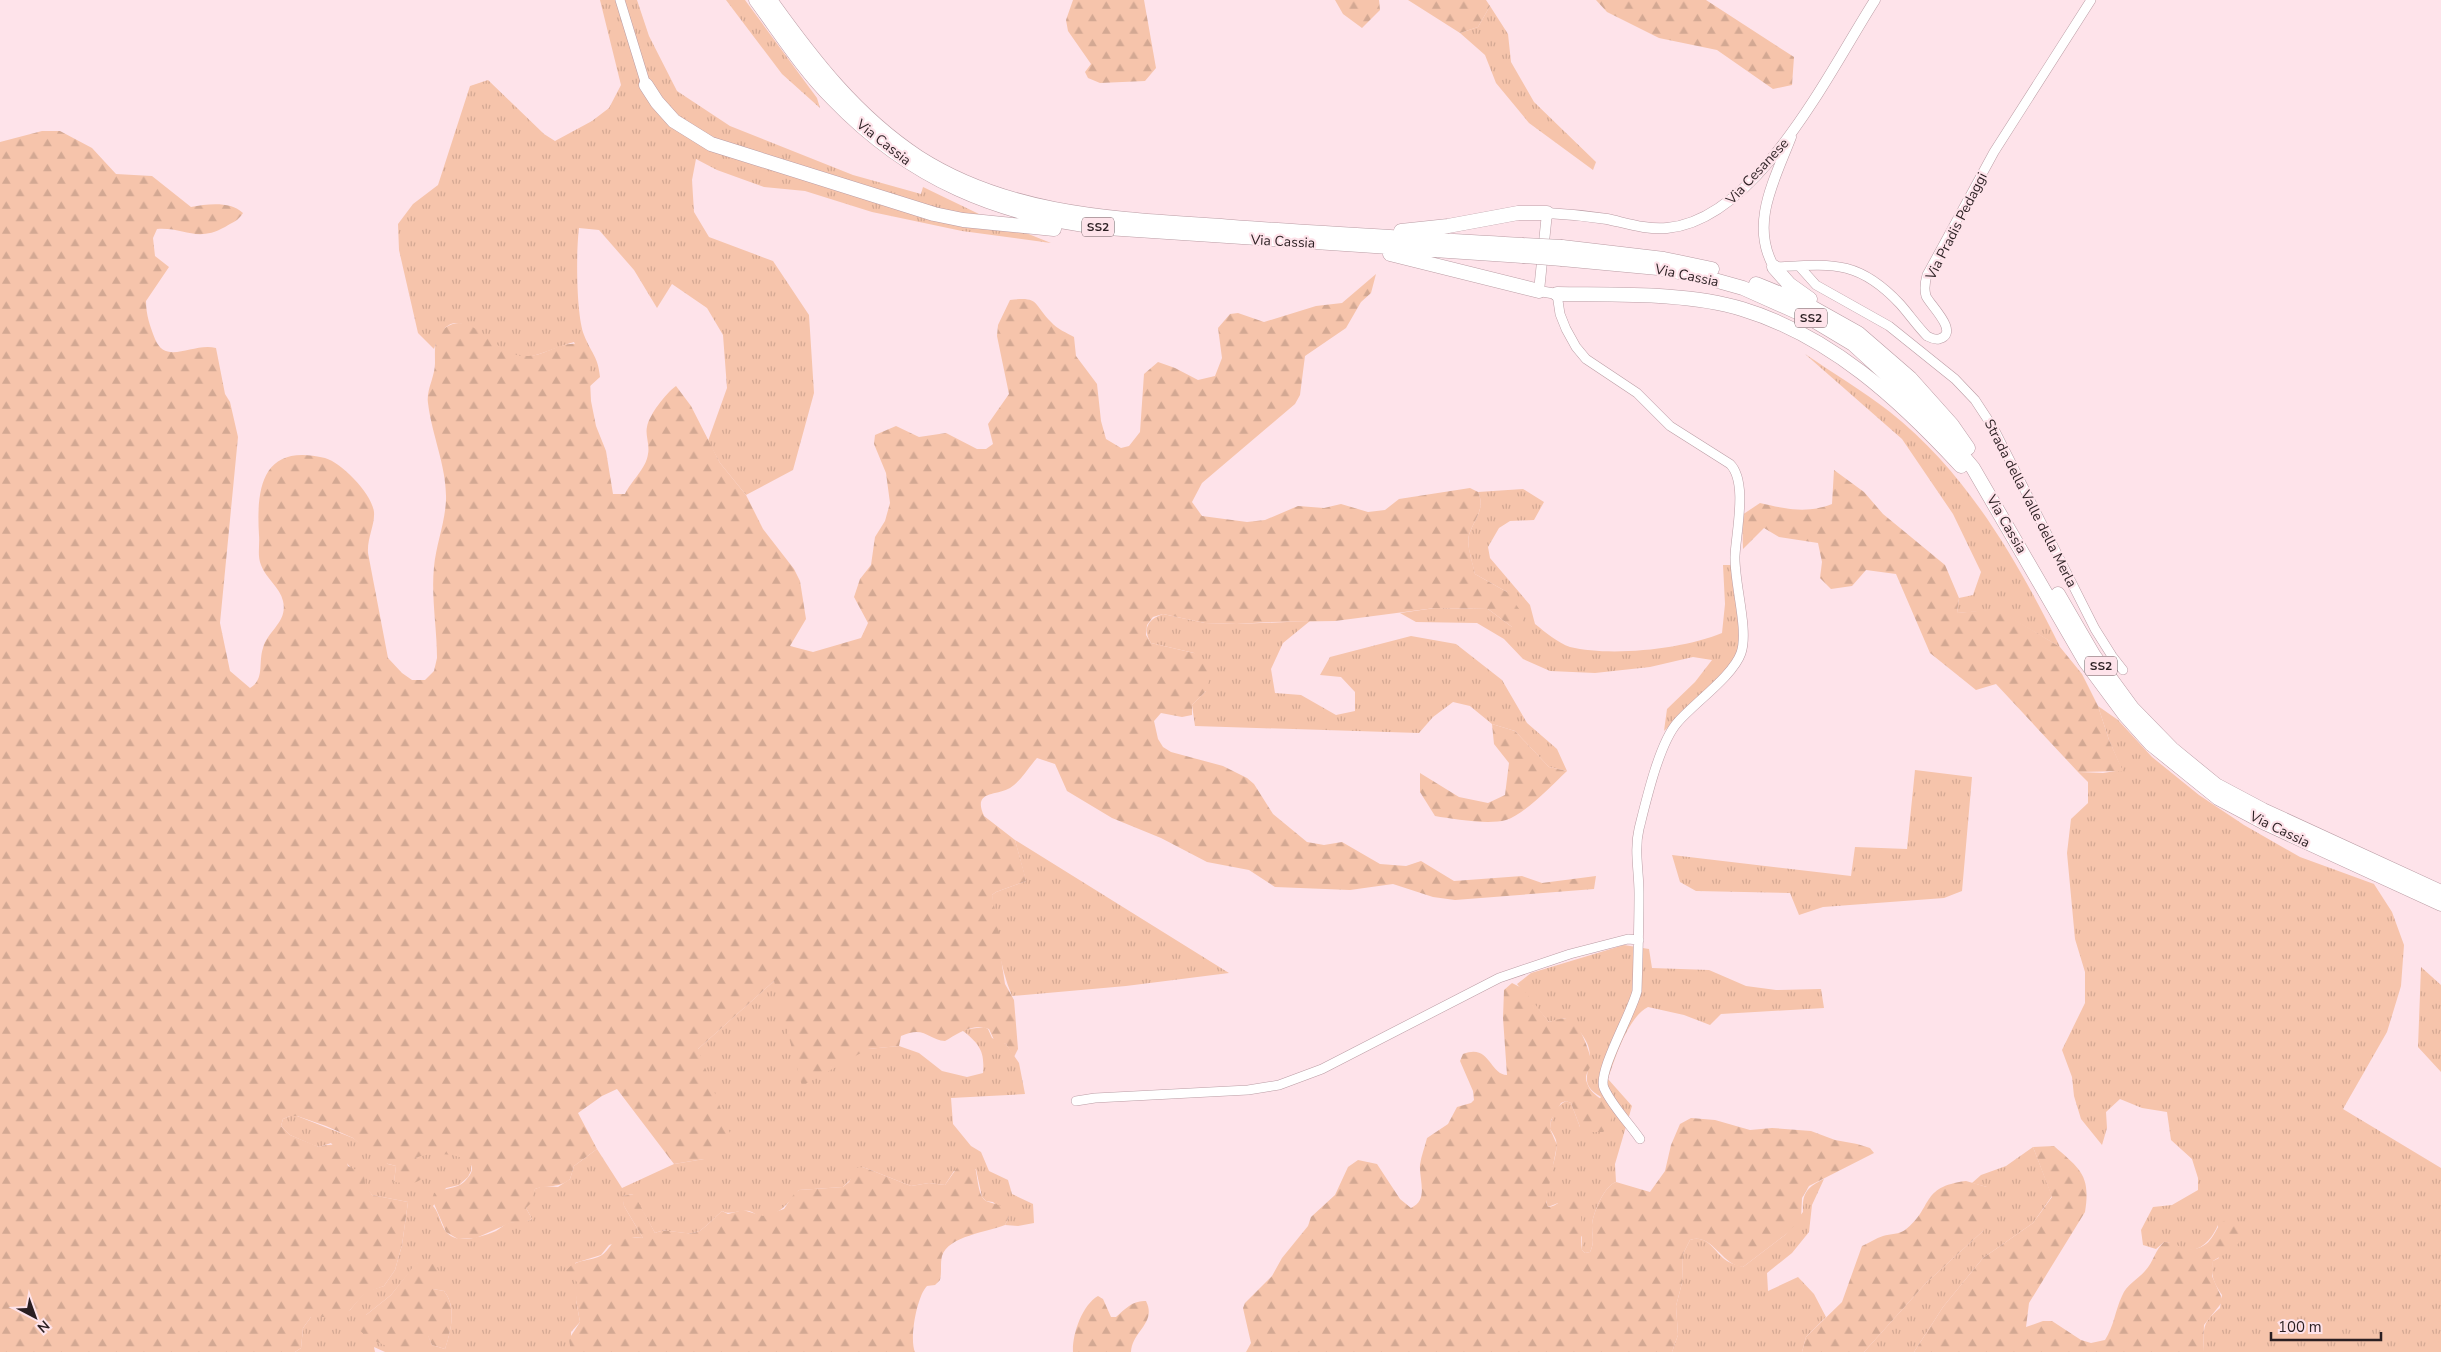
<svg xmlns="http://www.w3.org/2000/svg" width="2441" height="1352" viewBox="0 0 2441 1352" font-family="'Nunito Sans',sans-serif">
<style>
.grass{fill:url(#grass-tufts);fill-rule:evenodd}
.forest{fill:url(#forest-firs)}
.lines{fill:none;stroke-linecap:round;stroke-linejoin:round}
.minor-casing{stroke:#ba9ca4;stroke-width:10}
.tertiary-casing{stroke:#ba9ca4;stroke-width:11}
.trunk-casing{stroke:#ba9ca4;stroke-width:15}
.minor{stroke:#fff;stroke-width:9}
.tertiary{stroke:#fff;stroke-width:10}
.trunk{stroke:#fff;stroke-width:14}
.trunk-bridge-casing{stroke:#ba9ca4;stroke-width:15;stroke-linecap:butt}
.trunk-bridge{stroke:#fff;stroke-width:14}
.labels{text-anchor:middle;stroke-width:4.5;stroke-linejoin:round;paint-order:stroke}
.shield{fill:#fee3ea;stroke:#6a5a5e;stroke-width:1}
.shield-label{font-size:12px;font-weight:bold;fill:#2b1f22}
.street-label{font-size:14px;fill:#2b1f22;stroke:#fee3ea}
</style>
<defs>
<pattern id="grass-tufts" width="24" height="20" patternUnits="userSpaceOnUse" patternTransform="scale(1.25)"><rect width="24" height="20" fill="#f6c4ab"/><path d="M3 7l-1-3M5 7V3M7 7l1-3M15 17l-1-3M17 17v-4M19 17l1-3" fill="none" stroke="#d3a893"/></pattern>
<pattern id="forest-firs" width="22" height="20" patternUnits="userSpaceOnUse" patternTransform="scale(1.25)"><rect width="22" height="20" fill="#f6c4ab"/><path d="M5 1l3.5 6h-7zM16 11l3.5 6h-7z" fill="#d3a893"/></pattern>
</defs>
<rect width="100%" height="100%" fill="#fee3ea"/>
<!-- grass -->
<path class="grass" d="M600 0H637L649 36 677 91 730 126 853 175 921 194 923 187 979 214 1051 243 962 231 872 212 805 191 764 187 717 170 696 159 692 180 694 212 709 237 773 261 809 315 814 393 793 470 746 495 720 463 708 441 727 388 723 335 707 308 672 284 657 308 634 270 599 230 579 228C576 251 576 314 584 335 591 353 598 356 600 377L589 387 588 374 574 342C559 346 541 355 526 357 492 359 454 285 434 349L418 333 399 250 398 224 413 204 438 185 470 86 488 80 544 134 555 141 592 121 609 108 621 85Z
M726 0H745L817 98 820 108 782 74Z
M1490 6 1508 34 1511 62 1534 102 1596 162 1593 170 1529 123 1496 83 1485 55 1460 33 1478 27Z
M1805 354C1833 373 1863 391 1890 412 1967 473 2017 560 2060 647L1997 610 1957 613 1959 598 1973 595 1981 572 1953 514 1902 439Z
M1523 489 1544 502 1534 520 1510 521 1499 528 1488 547 1490 558 1530 605 1535 624C1545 632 1558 643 1570 647 1611 657 1684 649 1722 633L1725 604 1723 565H1731C1735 585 1745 622 1741 641 1736 670 1686 711 1664 731L1667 709 1695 682 1712 660 1693 657 1650 667 1595 673 1550 671 1523 659 1504 639 1477 623 1416 622 1400 613 1435 608 1488 609 1512 627 1507 592 1475 574C1473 564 1466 545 1469 535 1474 519 1486 509 1478 492Z
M1163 614 1205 623 1237 624 1310 621 1283 643 1271 669 1275 693 1301 695 1336 715 1355 711V692L1341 677 1320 675 1330 657 1411 636 1456 644 1502 680 1527 723 1557 749 1567 771 1549 767 1515 731 1492 724 1470 706 1453 702 1433 717 1419 733 1195 726 1192 705 1206 691 1194 653 1151 643C1142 629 1148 619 1163 614Z
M2098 706 2118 720 2152 757 2199 795 2244 825 2300 857 2374 884 2392 912 2404 945 2401 986 2387 1032 2343 1109 2441 1168V1352H2203C2205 1327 2200 1325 2220 1308L2222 1295C2214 1283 2210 1275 2213 1261L2219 1258 2218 1225C2212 1239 2200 1254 2182 1249 2175 1247 2172 1242 2164 1242L2156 1249 2143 1245 2141 1230 2153 1207 2172 1205 2198 1190V1178L2192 1159 2171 1140 2167 1112 2142 1108 2120 1099 2106 1112 2107 1128 2102 1145 2081 1119 2074 1096 2072 1077 2062 1050 2085 1003V972L2075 939 2067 853 2071 819 2088 803V782L2078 772 2103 773 2122 770 2109 740Z
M1915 770 1972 777 1962 891 1944 898 1823 907 1799 915 1790 893 1696 891 1680 882 1672 855 1851 876 1855 847 1907 849Z
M1015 840 1229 973 1126 986 1012 996C999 965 995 929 992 895L996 892 1026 881Z
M1624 945 1649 949 1652 968 1709 970 1746 986 1776 990 1821 989 1824 1008 1721 1014 1710 1025 1684 1015 1648 1007C1628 1017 1615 1058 1608 1079L1632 1106 1615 1164 1616 1182C1604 1186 1593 1213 1592 1225 1592 1236 1595 1242 1590 1252L1585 1253 1582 1250V1237L1558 1203 1548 1207C1539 1187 1560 1161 1556 1140 1555 1137 1552 1132 1550 1129 1551 1118 1555 1106 1566 1101L1571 1103 1580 1127 1601 1097C1579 1084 1589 1076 1590 1056 1590 1041 1577 1026 1565 1018L1549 1022 1517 984 1531 973Z
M2421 967 2441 985V1072L2418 1047Z
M774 981 867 1049 899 1046 919 1053 942 1071 967 1077 983 1073C985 1050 979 1044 962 1030L984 1027 988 1029 992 1038 1006 1044 1019 1063 1025 1094 951 1098 953 1124 971 1146 981 1152 989 1171 1008 1180 1012 1194 1033 1204 1034 1223 1018 1226 1005 1225 1009 1217 993 1202 986 1201 982 1197 976 1169 954 1171 945 1185 929 1183 911 1186 863 1167 843 1187 799 1190C788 1203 779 1217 760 1216 756 1215 753 1212 749 1211 739 1209 731 1216 722 1211 715 1217 708 1225 701 1230 686 1239 670 1226 655 1233L633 1194 623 1196 624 1206 643 1238 634 1237 609 1245 601 1255 575 1263 578 1291 576 1300 580 1322 571 1332V1352H385L374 1347 375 1352H295L301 1348 303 1328 311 1317H333L350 1310 365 1292 384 1286 395 1270 402 1245 408 1202 372 1195 331 1143 319 1147 313 1145 290 1135 281 1126 283 1119 290 1116H297L353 1138 388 1164 396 1166 394 1182 416 1158 422 1154H452L467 1158 471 1164V1171L468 1177 459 1185 446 1188 433 1206C441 1215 440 1229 451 1236 461 1243 485 1236 496 1231 500 1229 504 1224 509 1223 517 1221 524 1223 532 1219L526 1208 535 1189 543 1186 558 1187 570 1179 574 1166 597 1149 622 1188 674 1164 704 1159 698 1049ZM417 1263 433 1289 444 1291C457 1307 451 1330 445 1349L432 1345 428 1335 366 1315 391 1295Z
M2033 1147 2052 1196 2033 1223 1983 1258 1943 1307 1914 1352H1864L1926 1283 1983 1231 1987 1187 1972 1183 1981 1175 2006 1166Z
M1824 1179 1812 1205 1809 1232 1792 1253 1767 1273 1768 1291 1798 1277 1814 1294 1826 1317 1806 1337 1802 1352H1672L1678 1335 1676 1306 1682 1283 1683 1254 1690 1240C1709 1234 1714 1253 1727 1261 1732 1264 1738 1265 1743 1267L1785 1235 1803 1212C1802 1193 1807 1187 1824 1179Z"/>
<!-- forest -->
<path class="forest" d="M1073 0H1144L1156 68 1145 81 1100 83 1088 78 1085 72 1091 64 1068 31 1066 20Z
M1335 0H1379L1380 10 1362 28 1343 14Z
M1408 0H1486L1490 6 1478 27 1460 33Z
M1596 0H1706L1794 57 1792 85 1773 89 1717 50 1659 38 1607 12Z
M42 131H60L92 148 116 174 152 176 191 207C208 204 230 201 243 213 238 221 233 222 225 227 196 243 185 227 157 229L153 238 155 256 169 267 146 301C146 315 150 326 155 339 166 366 193 342 216 348L225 394 230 402 238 437 220 623 230 671 250 688C265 679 258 663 263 648 268 630 288 622 283 601 280 587 266 579 261 565 257 555 260 545 259 535 256 486 263 443 325 458 342 463 372 494 374 512 375 525 367 538 368 553L388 658 402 673 412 680H425L434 671 437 658C437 628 431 597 434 567 436 545 445 523 446 500 447 467 432 436 428 403 426 390 435 377 435 363 435 349 433 334 448 326 474 311 496 356 524 356 548 357 561 337 586 346L589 359 591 401 596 426 606 451 613 494H625C631 481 646 469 648 454 650 445 645 435 647 427 649 415 666 393 676 386L691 406 720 463 746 495 763 529 794 569 800 581 806 619 790 646 813 652 861 638 868 623 854 597 860 579 871 565 875 537 885 521 890 503 886 473 874 444 875 435 896 426 919 437 946 433 977 449H986L993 444 988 424 1009 394 997 336 998 325 1010 300C1040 296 1033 304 1051 322 1057 329 1067 333 1074 337L1076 356 1097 384 1101 421 1106 439 1121 448 1129 446 1140 432 1144 374 1158 362 1175 368 1198 380 1215 376 1222 358 1218 328 1230 314 1238 313 1264 322 1316 306 1342 303 1376 274 1371 293 1361 302 1346 328 1305 356 1300 395 1295 404 1202 483 1192 502 1202 516 1247 522 1265 520 1298 506 1324 508 1341 504 1368 512 1385 510 1399 499 1470 488 1478 492C1486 509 1474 519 1469 535 1466 545 1473 563 1475 574L1507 592 1522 613V622L1512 627 1488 609 1435 608 1335 621 1269 622 1237 624 1205 623 1163 614 1153 617 1147 625 1146 635 1151 643 1194 653 1212 671 1206 691 1192 705V715L1182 717 1161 713 1154 721 1158 739 1163 747 1171 752 1223 766 1247 778 1254 784 1273 814 1307 842 1324 845 1342 842 1380 864 1406 866 1421 861 1454 881 1522 876 1542 883 1596 876 1594 889 1455 900 1433 897 1393 884 1350 890 1275 887 1249 870 1207 862 1161 838 1112 818 1067 791 1055 764 1037 758C1029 767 1020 782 1010 788 997 796 972 790 984 816L1015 840 1025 876 1026 881 996 892 992 895 999 932 1002 965 1005 984 1014 1000 1018 1049 1014 1057 1006 1044 995 1042 989 1029C973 1022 957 1034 945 1041 928 1040 925 1025 901 1036L899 1046 868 1049 802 1086 774 981 698 1049 733 1141 704 1159 674 1164 617 1089 602 1096 578 1113 597 1149 574 1166 570 1179C559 1189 548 1184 535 1189L531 1203 526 1208 532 1219 525 1222 510 1223 476 1238 458 1239 446 1232 432 1199 434 1193C443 1188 457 1189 464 1182 494 1154 431 1149 416 1158L427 1173C417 1186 409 1184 394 1182L396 1166 381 1162 353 1138 326 1126 297 1116H290L283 1119 281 1126 290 1135 319 1147C332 1143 337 1144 347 1153L346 1159 348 1166 364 1174 365 1184 372 1195 408 1202 402 1245 395 1270 384 1286 365 1293 350 1310 341 1317H311L303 1328 301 1348 295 1352H0V142Z
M1834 470 1864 492 1883 514 1945 565 1959 598 1957 613 1997 609 2060 647 2082 674 2098 706 2109 740 2123 771 2078 772 1996 684 1976 690 1930 653 1896 574 1866 570 1852 586 1831 589 1820 578 1822 562 1818 543 1779 537 1764 528 1743 549 1742 515 1760 503C1786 509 1806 514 1832 504Z
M1492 724 1515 731 1549 767 1567 771C1552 785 1525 814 1506 820 1488 825 1453 819 1435 816L1420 792V773L1459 797 1488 803 1505 795 1509 763 1494 744Z
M1512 983 1522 988 1549 1022C1556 1020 1565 1016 1572 1020 1579 1024 1593 1057 1591 1065 1588 1072 1584 1076 1587 1083 1594 1104 1619 1096 1610 1127L1603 1132H1586L1580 1127 1571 1103 1566 1101 1561 1103 1551 1120 1550 1129 1557 1145 1546 1202 1548 1207C1557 1207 1563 1197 1571 1195 1587 1209 1579 1233 1582 1250L1585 1253 1590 1252C1595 1242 1592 1236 1592 1225 1593 1213 1604 1186 1616 1182L1650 1192 1665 1171 1671 1145 1680 1124 1691 1118 1715 1120 1750 1130 1772 1128 1811 1131 1835 1140 1857 1144 1870 1148 1874 1153 1809 1186 1802 1198 1801 1219 1785 1235 1743 1267C1722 1266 1712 1232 1690 1240L1683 1254 1682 1283 1676 1306 1678 1335 1672 1352H1246L1251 1343 1243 1308 1245 1303 1272 1276 1282 1258 1308 1226 1311 1217 1335 1195 1348 1167 1358 1160 1377 1164 1400 1199 1411 1208C1429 1200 1419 1180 1420 1165 1421 1156 1425 1147 1427 1138L1448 1124 1457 1107 1471 1103 1474 1100 1473 1091 1460 1061 1463 1054C1490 1043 1489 1074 1507 1075L1503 1018 1504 990Z
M2054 1146C2080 1169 2091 1175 2085 1212L2029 1303 2026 1327 2043 1321H2052L2081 1340 2091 1343 2105 1340C2114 1326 2115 1311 2122 1296 2127 1284 2137 1280 2145 1271 2154 1261 2155 1250 2164 1242 2179 1242 2183 1254 2201 1247 2221 1239 2214 1207 2243 1226 2244 1247 2228 1252 2213 1261L2212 1276 2223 1301 2204 1325 2203 1352H1914L1943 1307 1983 1258 2033 1223 2052 1197 2033 1147Z
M967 1161 974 1164C978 1173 977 1196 986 1201 991 1203 999 1205 1005 1207L1009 1217 1005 1225C988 1232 948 1236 942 1256 940 1264 942 1272 940 1280L935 1285 927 1286C917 1296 909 1339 915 1352H571L569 1339 580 1322 576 1300 577 1282 566 1271C576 1258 590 1262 602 1255 608 1251 613 1241 618 1236L643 1238 624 1206 622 1196 634 1194 655 1233C670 1226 687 1239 701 1230 708 1225 715 1217 722 1211L728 1214 743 1210 763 1216 784 1209 794 1194 799 1190 843 1187 849 1182 856 1168 863 1167 911 1186 929 1183 945 1185 961 1162Z
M1966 1181 1987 1187 1999 1201 1983 1231 1926 1283 1864 1352H1802L1806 1337 1842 1302 1862 1246C1869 1243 1876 1238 1883 1236 1890 1234 1900 1234 1905 1230 1934 1208 1919 1187 1966 1181Z
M416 1263 435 1264 442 1277V1282L433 1289 444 1291C457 1307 451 1331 445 1349L432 1345 428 1336 422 1349C398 1352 376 1345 359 1330L366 1315 391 1295Z
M1098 1296 1103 1299 1111 1317H1116C1125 1309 1133 1300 1146 1301 1157 1323 1132 1331 1131 1352H1073C1072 1335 1082 1305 1098 1296Z"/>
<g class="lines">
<defs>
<path id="minor" d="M620 0 646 85
M1799 266 1816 285 1889 326 1955 379 1975 400 1994 429 2095 629 2112 656 2123 670
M1774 267C1831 264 1858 259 1900 304 1909 314 1917 326 1927 336 1931 338 1934 340 1939 339 1961 333 1929 304 1926 296 1924 289 1925 282 1927 275L1994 152 2091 0
M1557 294 1560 314 1566 329 1576 347 1586 359 1637 393 1670 426 1730 464C1748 482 1736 532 1735 556 1734 583 1749 630 1741 653 1733 676 1694 703 1677 723 1659 744 1646 801 1639 829 1634 850 1639 871 1639 893 1639 926 1638 958 1637 991 1632 1013 1597 1072 1604 1088 1612 1106 1629 1123 1640 1139
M1076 1101 1095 1098 1248 1090 1279 1085 1322 1069 1499 978 1570 954 1628 939 1639 940"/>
<path id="tertiary" d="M1774 267C1749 224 1775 179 1791 137
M1557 294 1539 291 1547 213C1567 214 1587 216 1607 219 1626 223 1647 230 1667 228 1758 220 1830 70 1875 0"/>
<path id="trunk" d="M756 0C781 34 803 69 833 99 910 179 998 216 1107 228L1523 256
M770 0C813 60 856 116 918 157 1013 218 1125 219 1233 227 1329 234 1425 239 1522 245
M646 85 657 102 674 121 711 144 934 214 963 220 1054 229
M1401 231 1448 226 1518 213H1547
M1562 247 1664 259 1712 269
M1390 254 1539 291
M1562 259 1658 268 1700 276 1743 288 1808 317 1853 344 1922 407 1973 468 2085 661 2125 715 2151 744 2218 798 2267 824 2441 904
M1774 267 1789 284 1810 299
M1756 284 1808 305 1858 333 1910 378 1952 425 1968 448
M1557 294C1614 295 1687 292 1742 309 1831 336 1899 399 1961 466
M2058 594 2094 656 2132 708 2172 749 2216 785 2263 810 2441 892"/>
</defs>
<!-- minor casing -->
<use href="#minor" class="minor-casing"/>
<!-- tertiary casing -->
<use href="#tertiary" class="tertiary-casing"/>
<!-- trunk casing -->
<use href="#trunk" class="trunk-casing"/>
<!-- minor -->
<use href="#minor" class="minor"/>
<!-- tertiary -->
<use href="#tertiary" class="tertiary"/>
<!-- trunk -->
<use href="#trunk" class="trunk"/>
<defs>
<path id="trunk-bridge" d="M1522 245 1562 247
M1523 256 1562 259"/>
</defs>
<!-- trunk-bridge casing -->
<use href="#trunk-bridge" class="trunk-bridge-casing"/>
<!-- trunk-bridge -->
<use href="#trunk-bridge" class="trunk-bridge"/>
</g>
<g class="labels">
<!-- shield labels -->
<g class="shield">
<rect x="1082" y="217.5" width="32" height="19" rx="4"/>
<rect x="1795" y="308.5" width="32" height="19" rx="4"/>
<rect x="2085" y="656.5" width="32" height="19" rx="4"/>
</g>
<g class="shield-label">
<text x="1098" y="231">SS2</text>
<text x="1811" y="322">SS2</text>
<text x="2101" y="670">SS2</text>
</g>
<!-- street labels -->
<g class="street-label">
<text transform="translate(884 142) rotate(38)" y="5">Via Cassia</text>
<text transform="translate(1757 171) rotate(-47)" y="5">Via Cesanese</text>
<text transform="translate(1956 226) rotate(-63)" y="5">Via Pradis Pedaggi</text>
<text transform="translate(1283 241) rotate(3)" y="5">Via Cassia</text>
<text transform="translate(1687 275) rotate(12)" y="5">Via Cassia</text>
<text transform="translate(2031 503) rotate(63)" y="5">Strada della Valle della Merla</text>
<text transform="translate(2007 524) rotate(60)" y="5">Via Cassia</text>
<text transform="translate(2280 829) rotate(26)" y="5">Via Cassia</text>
</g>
</g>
<!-- north arrow -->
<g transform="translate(35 1317) rotate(139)" stroke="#fee3ea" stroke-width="4" paint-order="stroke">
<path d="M0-4L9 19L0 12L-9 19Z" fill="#2b1f22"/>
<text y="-8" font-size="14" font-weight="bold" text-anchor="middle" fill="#2b1f22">N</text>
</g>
<!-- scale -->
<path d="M2271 1332v8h110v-8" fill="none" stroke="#2b1f22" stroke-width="2.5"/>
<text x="2278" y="1332" font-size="15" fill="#2b1f22" stroke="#fee3ea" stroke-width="4" paint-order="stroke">100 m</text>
</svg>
